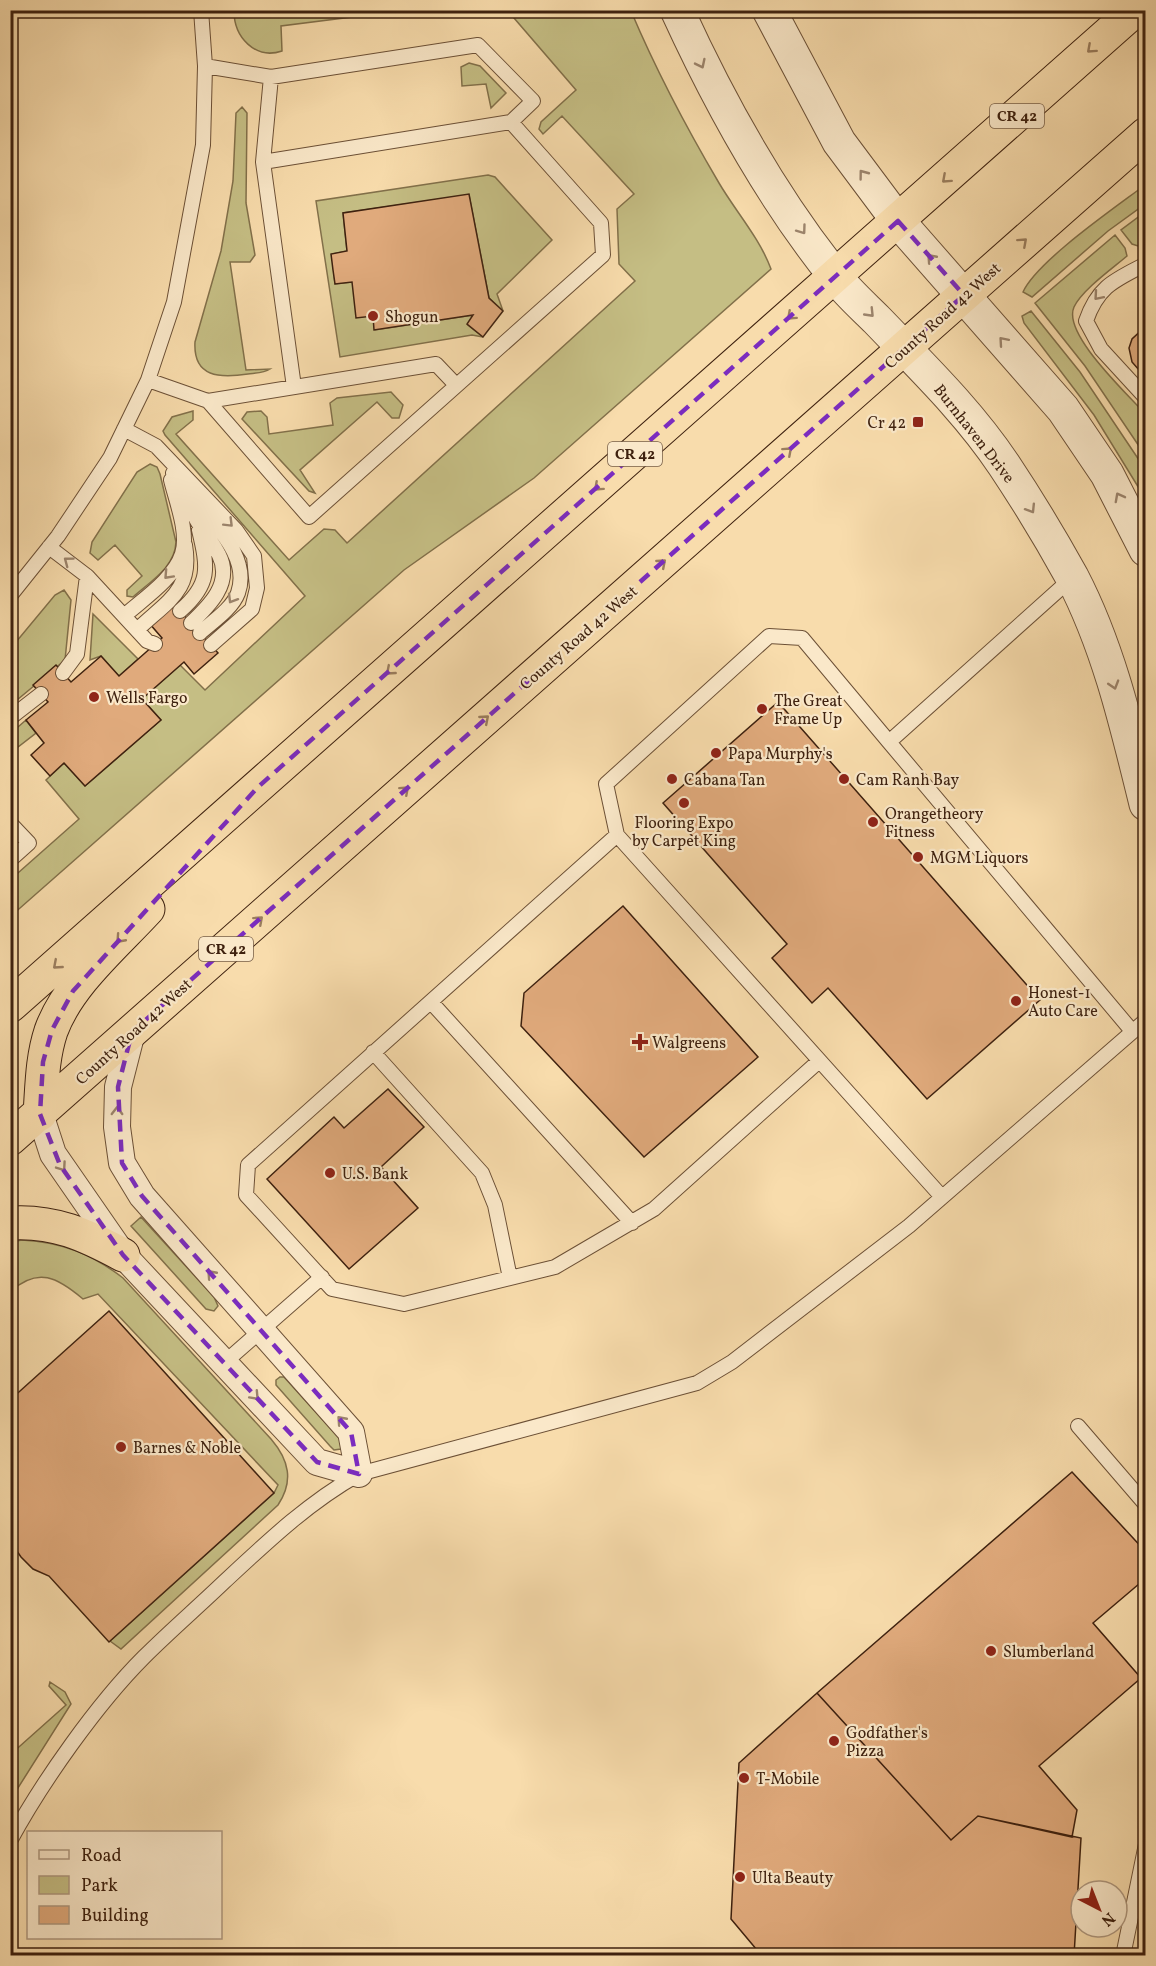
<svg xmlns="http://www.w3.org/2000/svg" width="1156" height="1966" viewBox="0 0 1156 1966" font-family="Vollkorn,serif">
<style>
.green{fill:#c5be84;stroke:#82704a;stroke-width:1.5}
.building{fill:#e0aa7c;stroke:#3e210f;stroke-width:1.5}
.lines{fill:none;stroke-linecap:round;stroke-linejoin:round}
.service-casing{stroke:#6c5036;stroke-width:16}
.minor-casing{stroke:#6c5036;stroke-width:28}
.tertiary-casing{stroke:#6c5036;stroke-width:35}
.trunk-casing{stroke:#3e210f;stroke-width:35}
.service{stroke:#fae8c9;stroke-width:14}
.minor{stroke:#fae8c9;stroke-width:26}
.tertiary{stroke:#fae8c9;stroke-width:33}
.trunk{stroke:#f8dcac;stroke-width:33}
.oneway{stroke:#9b7e5e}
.oneway2{stroke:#9c846c}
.marked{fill:none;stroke:#7b2cbf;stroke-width:4.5;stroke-dasharray:12 8;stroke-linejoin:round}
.poi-dot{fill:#8f2418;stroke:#fae8c9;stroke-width:2}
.labels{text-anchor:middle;stroke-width:4.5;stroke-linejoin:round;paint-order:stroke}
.shield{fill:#fae8c9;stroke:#765d47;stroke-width:1.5}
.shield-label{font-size:15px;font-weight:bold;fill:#3e210f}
.street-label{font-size:16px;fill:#3e210f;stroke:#fae8c9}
.poi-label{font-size:16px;fill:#3e210f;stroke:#fae8c9;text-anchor:start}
</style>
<rect width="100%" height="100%" fill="#f8dcac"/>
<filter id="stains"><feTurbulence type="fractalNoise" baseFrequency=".00333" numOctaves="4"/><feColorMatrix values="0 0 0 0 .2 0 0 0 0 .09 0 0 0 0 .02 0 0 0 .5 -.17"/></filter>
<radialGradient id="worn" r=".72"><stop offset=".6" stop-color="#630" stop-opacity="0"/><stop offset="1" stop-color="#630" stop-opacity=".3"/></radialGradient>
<!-- green -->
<path class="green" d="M234 11V10L400 11 281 26 282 51C255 60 234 37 234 11Z
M508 11H631C656 70 686 127 719 183 736 212 759 237 771 269L534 478 404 570 11 916 10 880 79 819 46 780 64 763 85 786 161 720 142 699 180 665 205 690 305 596 165 435 163 431 172 417 193 411V420L176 434 289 560 324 529 335 530 347 543 635 281 619 264 617 209 634 194 562 116 543 134 539 129 541 122 576 90Z
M469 63 480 66 506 93 491 108 486 84 462 86 461 67Z
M242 107 247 113 246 203 255 255 250 262H230L246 370 270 369C264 373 255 373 248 374 220 378 193 378 195 342L221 251 233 181 236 113Z
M488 175 495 177 552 240 497 294 503 311 489 298 469 195 343 213 347 251 332 254 335 284 352 282 373 316 375 330 473 315 468 325 483 337 472 335 340 357 316 201Z
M1145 185V204L1108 231 1032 297 1023 292C1037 261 1116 207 1145 185Z
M1145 212V240L1138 246 1132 244 1121 230Z
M1115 235 1125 248 1127 256C1113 268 1082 290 1074 307 1062 334 1128 394 1145 414V455L1085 366 1035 303Z
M1031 311 1080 372 1141 463 1145 470V498L1094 415 1024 323 1022 316Z
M391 392 403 405 399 418H392L377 402 300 470 315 493 309 491 242 419 247 412 261 411 267 417 269 434 333 425 330 403 337 398Z
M150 464 157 467 160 474 176 542C175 567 151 581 133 597L127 596V590L142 576 115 545 98 560 90 553 92 542 137 472Z
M64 590 71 600 65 660 11 705V648L55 595Z
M93 614 138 659 119 676 101 656 90 660Z
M26 720 36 733 18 747 11 748V733Z
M141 1217 214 1297 218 1306 214 1311 206 1309 131 1226Z
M22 1240C62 1242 92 1254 123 1278L271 1439C289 1460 294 1481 278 1505L121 1649 110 1641 274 1493 278 1485 98 1294 83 1299C57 1277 38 1267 11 1291V1242Z
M280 1377H284L341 1440V1449L334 1450 330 1446 276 1385V1380Z
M50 1682 65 1692 71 1704 11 1799V1754L66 1705 49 1686Z"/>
<!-- building -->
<path class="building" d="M469 194 489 298 503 311 483 337 467 324 473 315 374 330 373 316 356 318 352 282 335 284 333 270 331 254 347 251 343 213Z
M1146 326V378L1132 362 1129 348 1132 339Z
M172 602 218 653 194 674 184 662 142 699 161 720 85 786 64 763 50 776 31 755 44 743 26 720 48 702 33 685 56 665 71 682 101 656 119 676 162 638 149 623Z
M778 702 1040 1000 927 1099 828 988 812 1003 772 958 787 944 663 803Z
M623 906 758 1057 644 1157 521 1026 524 993Z
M388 1089 424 1127 381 1167 418 1208 349 1269 267 1179 334 1117 344 1128Z
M109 1311 274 1493 109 1642 49 1576 33 1569 21 1557 10 1541V1400Z
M1072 1472 1146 1552V1578L1093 1623 1141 1678 1039 1766 1077 1810 1072 1837 978 1816 951 1840 817 1693Z
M817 1693 951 1840 978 1816 1081 1838 1074 1956H762L731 1919 739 1763Z"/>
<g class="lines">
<defs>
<path id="service" d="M271 77 263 162 294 387
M263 162 511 122
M1146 264C1115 280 1098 286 1086 321L1101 349 1146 398
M148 380 208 401 309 517 603 255 601 223 511 122 533 101 478 45 271 77 205 66
M208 401 436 364 456 385
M124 429 156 446 236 530 254 556 257 588 252 609 211 645
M173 473C181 488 188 504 196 519 203 532 213 542 219 555 233 583 209 606 191 623
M193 496C212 523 251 556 238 593 232 609 212 622 200 633
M49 547 87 576 147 641 155 644
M1072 578 889 742 1132 1031
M10 596 58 536 110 458 148 380 174 302 203 145 205 66 201 10
M180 611C211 584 208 568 199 530
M124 616C143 599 174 579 182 554 189 533 176 501 171 480
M137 630C167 601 193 591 185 545
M63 673 77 654 87 576
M10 718 41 694
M889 742 802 638 769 636 606 784 617 835 942 1197
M10 823 29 843 10 860
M617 835 248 1165 246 1195 332 1289 404 1304 555 1267 654 1209 819 1061
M431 1002 632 1223
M373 1052 482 1173 495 1205 510 1278
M224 1363 322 1277
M1078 1426 1146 1505
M10 1841C42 1782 97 1704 144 1657 170 1631 198 1607 224 1582 268 1541 308 1503 359 1474L697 1383 732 1362 909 1226 1146 1020
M1123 1956 1146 1844"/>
<path id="minor" d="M40 1114 53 1154 123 1255 317 1462 359 1474 351 1432 142 1196 122 1163 117 1127 118 1087 132 1032"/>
<path id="tertiary" d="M677 10C720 104 770 195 835 276 847 292 863 306 877 320 921 366 968 411 1004 465 1028 501 1051 539 1072 577 1109 648 1127 727 1146 804
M769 10 839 142 898 221 1063 409 1107 474 1146 550"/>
<path id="trunk" d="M10 1006 1135 10
M40 1114C42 1086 42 1058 51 1031 68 984 115 945 148 909
M10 1139 1146 134
M10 1223C54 1220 86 1235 123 1255"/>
</defs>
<!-- service casing -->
<use href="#service" class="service-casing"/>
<!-- minor casing -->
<use href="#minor" class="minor-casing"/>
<!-- tertiary casing -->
<use href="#tertiary" class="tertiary-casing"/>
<!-- trunk casing -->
<use href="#trunk" class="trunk-casing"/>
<!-- service -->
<use href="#service" class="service"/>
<!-- minor -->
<use href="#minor" class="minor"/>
<!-- tertiary -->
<use href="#tertiary" class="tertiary"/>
<!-- trunk -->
<use href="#trunk" class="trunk"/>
</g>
<!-- one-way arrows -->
<defs><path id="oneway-chevron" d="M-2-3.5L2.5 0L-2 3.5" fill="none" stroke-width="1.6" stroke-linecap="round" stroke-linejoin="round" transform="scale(1.5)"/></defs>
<g class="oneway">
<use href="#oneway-chevron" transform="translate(1091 49) rotate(138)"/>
<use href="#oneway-chevron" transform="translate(946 179) rotate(138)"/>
<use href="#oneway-chevron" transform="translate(1023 242) rotate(-42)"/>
<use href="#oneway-chevron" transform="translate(791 316) rotate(138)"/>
<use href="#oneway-chevron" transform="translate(788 451) rotate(-42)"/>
<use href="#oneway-chevron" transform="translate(598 487) rotate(138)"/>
<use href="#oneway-chevron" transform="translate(662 563) rotate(-41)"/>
<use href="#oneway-chevron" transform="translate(390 671) rotate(139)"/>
<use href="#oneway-chevron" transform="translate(485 719) rotate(-41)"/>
<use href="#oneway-chevron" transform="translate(405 790) rotate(-42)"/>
<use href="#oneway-chevron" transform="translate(259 920) rotate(-42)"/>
<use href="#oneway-chevron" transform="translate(120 939) rotate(132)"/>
<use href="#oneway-chevron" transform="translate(57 965) rotate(139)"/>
</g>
<g class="oneway2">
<use href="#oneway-chevron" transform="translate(701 64) rotate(64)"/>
<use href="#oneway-chevron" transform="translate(863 174) rotate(-127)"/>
<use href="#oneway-chevron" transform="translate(802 230) rotate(54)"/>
<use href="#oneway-chevron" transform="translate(931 258) rotate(-132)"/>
<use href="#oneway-chevron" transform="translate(1098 296) rotate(131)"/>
<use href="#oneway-chevron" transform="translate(870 313) rotate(46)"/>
<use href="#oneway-chevron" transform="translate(1003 341) rotate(-131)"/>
<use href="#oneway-chevron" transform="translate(1119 497) rotate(-118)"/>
<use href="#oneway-chevron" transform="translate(1031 509) rotate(58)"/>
<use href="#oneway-chevron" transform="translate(229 523) rotate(45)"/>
<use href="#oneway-chevron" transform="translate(68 561) rotate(-143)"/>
<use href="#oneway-chevron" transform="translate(168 575) rotate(133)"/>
<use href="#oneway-chevron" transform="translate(232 599) rotate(121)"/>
<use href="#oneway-chevron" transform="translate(1114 685) rotate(73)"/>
<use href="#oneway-chevron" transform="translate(117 1111) rotate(-90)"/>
<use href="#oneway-chevron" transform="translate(62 1167) rotate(55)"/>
<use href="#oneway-chevron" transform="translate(211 1274) rotate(-132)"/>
<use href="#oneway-chevron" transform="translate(255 1396) rotate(47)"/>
<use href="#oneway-chevron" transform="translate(341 1420) rotate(-132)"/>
</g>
<!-- marked area -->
<path class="marked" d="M898 221 964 295 132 1032 118 1087 122 1163 142 1196 351 1432 359 1474 317 1462 123 1255 60 1165 40 1114 43 1062 52 1030 73 991 258 787Z"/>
<!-- markers -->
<g class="poi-dot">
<circle cx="373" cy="316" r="6"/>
<rect x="912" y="416" width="12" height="12" rx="3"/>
<circle cx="94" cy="697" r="6"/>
<circle cx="762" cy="709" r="6"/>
<circle cx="716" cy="753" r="6"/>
<circle cx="672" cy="779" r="6"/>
<circle cx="844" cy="779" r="6"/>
<circle cx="684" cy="803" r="6"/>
<circle cx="873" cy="822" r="6"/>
<circle cx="918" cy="857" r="6"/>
<circle cx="1016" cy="1001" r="6"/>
<path d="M637 1033h6v6h6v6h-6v6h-6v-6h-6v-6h6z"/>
<circle cx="330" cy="1173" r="6"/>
<circle cx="121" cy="1447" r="6"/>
<circle cx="991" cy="1651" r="6"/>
<circle cx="834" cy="1741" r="6"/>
<circle cx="744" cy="1778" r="6"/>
<circle cx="740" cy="1877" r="6"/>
</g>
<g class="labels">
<!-- shield labels -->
<g class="shield">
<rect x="990" y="104" width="54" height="24" rx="4.5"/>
<rect x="608" y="442" width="54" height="24" rx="4.5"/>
<rect x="199" y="937" width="54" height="24" rx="4.5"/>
</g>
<g class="shield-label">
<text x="1017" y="121">CR 42</text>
<text x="635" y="459">CR 42</text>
<text x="226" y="954">CR 42</text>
</g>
<!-- street labels -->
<g class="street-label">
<text transform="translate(942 315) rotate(-42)" y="6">County Road 42 West</text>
<text transform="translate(975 433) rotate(52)" y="6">Burnhaven Drive</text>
<text transform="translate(578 637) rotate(-41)" y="6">County Road 42 West</text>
<text transform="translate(133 1031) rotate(-42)" y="6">County Road 42 West</text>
</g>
<!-- poi labels -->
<g class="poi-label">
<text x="385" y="322">Shogun</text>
<text x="906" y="428" text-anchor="end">Cr 42</text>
<text x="106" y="703">Wells Fargo</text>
<text x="774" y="706">The Great<tspan x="774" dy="18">Frame Up</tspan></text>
<text x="728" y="759">Papa Murphy's</text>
<text x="684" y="785">Cabana Tan</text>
<text x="856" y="785">Cam Ranh Bay</text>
<text x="885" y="819">Orangetheory<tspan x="885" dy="18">Fitness</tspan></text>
<text x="684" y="828" text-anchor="middle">Flooring Expo<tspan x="684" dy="18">by Carpet King</tspan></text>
<text x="930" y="863">MGM Liquors</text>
<text x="1028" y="998">Honest-1<tspan x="1028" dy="18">Auto Care</tspan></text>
<text x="652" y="1048">Walgreens</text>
<text x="342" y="1179">U.S. Bank</text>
<text x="133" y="1453">Barnes &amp; Noble</text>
<text x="1003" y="1657">Slumberland</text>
<text x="846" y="1738">Godfather's<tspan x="846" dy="18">Pizza</tspan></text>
<text x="756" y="1784">T-Mobile</text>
<text x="752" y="1883">Ulta Beauty</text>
</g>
</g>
<!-- margin -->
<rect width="1156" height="1966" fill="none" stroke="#f8dcac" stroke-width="36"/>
<rect x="12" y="12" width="1132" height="1942" fill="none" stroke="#3e210f" stroke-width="3"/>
<rect x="18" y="18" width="1120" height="1930" fill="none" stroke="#3e210f" stroke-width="1.5"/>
<!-- legend -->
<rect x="27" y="1831" width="195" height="108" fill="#fae8c9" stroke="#af987f" stroke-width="1.5"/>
<rect x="39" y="1850" width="30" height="9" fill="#fae8c9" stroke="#af987f" stroke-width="1.5"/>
<text x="81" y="1861" font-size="18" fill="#3e210f">Road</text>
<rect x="39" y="1876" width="30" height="18" fill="#c5be84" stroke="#af987f" stroke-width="1.5"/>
<text x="81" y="1891" font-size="18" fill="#3e210f">Park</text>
<rect x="39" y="1906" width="30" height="18" fill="#e0aa7c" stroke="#af987f" stroke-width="1.5"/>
<text x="81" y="1921" font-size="18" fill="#3e210f">Building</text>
<!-- north arrow -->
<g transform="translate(1099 1909) rotate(138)"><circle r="28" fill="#fae8c9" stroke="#af987f" stroke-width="1.5"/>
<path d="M0-4.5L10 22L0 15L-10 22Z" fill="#8f2418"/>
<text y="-9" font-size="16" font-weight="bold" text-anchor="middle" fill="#3e210f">N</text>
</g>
<rect width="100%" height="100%" filter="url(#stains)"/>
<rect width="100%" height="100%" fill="url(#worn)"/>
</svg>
